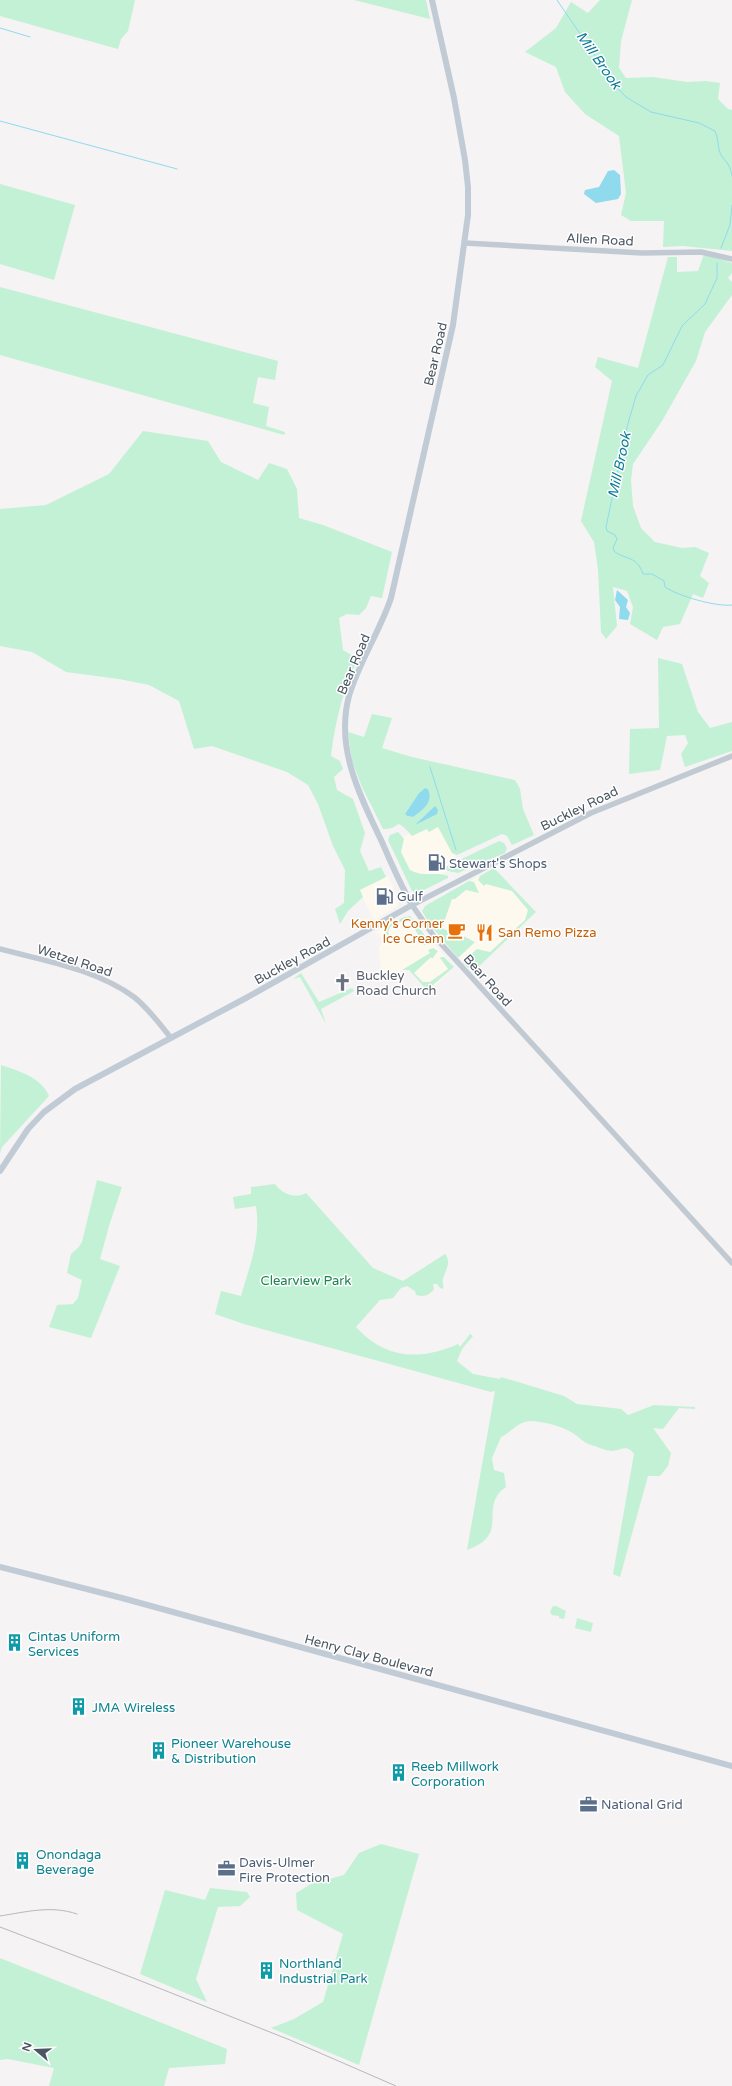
<svg xmlns="http://www.w3.org/2000/svg" width="732" height="2086" viewBox="0 0 732 2086" font-family="'Varela Round',sans-serif">
<style>
.commercial{fill:#fdf9ef}
.green{fill:#c3f1d5;fill-rule:evenodd}
.water{fill:#90daee}
.lines{fill:none;stroke-linecap:round;stroke-linejoin:round}
.stream{stroke:#90daee;stroke-width:1}
.tertiary{stroke:#c1cad2;stroke-width:5.5}
.secondary{stroke:#c1cbd6;stroke-width:6}
.rail{stroke:#b5b8bd;stroke-width:1}
.labels{text-anchor:middle;stroke-width:3;stroke-linejoin:round;paint-order:stroke}
.street-label{font-size:13px;fill:#4a5661;stroke:#fff}
.service-label{font-size:13px;fill:#4e5e75;stroke:#fff;text-anchor:start}
.food-label{font-size:13px;fill:#c56008;stroke:#fff;text-anchor:end}
.worship-label{font-size:13px;fill:#5b616d;stroke:#fff;text-anchor:start}
.park-label{font-size:13px;fill:#17864f;stroke:#fff}
.culture-label{font-size:13px;fill:#0d838f;stroke:#fff;text-anchor:start}
.water-label{font-size:14px;font-style:italic;fill:#0c7c9b;stroke:#fff}
</style>
<rect width="100%" height="100%" fill="#f5f3f3"/>
<!-- commercial -->
<path class="commercial" d="M437 820 460 865 430 880 410 876 393 842Z
M494 868 536 912 473 972 440 938 424 916 422 909 425 906Z
M388 876 399 899V904L396 907 374 920 359 890Z
M410 916 454 967 429 992 409 970 381 973 379 948 382 941 379 934 374 933 404 917Z"/>
<!-- green -->
<path class="green" d="M0 0H135L128 31 121 39 118 49 0 16Z
M354 0H426L430 19Z
M600 0H632L621 41 619 68 626 78 653 77 687 82 706 81 720 83 718 99 728 109 732 110V251L683 246 663 247 664 221H631L621 215 626 193 619 136 585 114 565 92 556 67 525 52 556 28 571 2 588 13Z
M0 184 75 205 54 280 0 264Z
M704 254 732 263V273L728 278 732 282V295L705 332 696 361 662 421 633 464 631 480 633 506 641 528 655 542 682 548 695 547 709 553 700 576 709 583 703 598 693 594 680 624 663 627 657 640 630 624 633 607 627 591 613 587 617 626 606 639 601 632 598 569 594 542 581 521 612 381 595 367 598 357 638 368 668 257H677V272L698 271Z
M0 287 278 361 275 380 258 377 253 403 269 407 266 426 285 432 284 435 0 355Z
M143 431 208 441 221 462 258 480 269 463 287 469 297 489 299 518 323 525 392 552 382 598 371 596 366 608 359 615 347 614 339 618 343 650 358 659C342 693 336 719 331 756L340 761 343 769 334 777 337 790 353 799 365 833 360 851 369 871 381 867 386 877 360 890 363 897 348 911 340 924 335 909 344 903 345 870 333 846 318 804 308 785 287 772 212 746 194 749 179 701 149 685 119 679 66 672 32 652 0 646V509L46 505 109 474Z
M658 658 682 664 698 712 710 728 732 722V751L685 767 681 754 688 743 685 735 667 736 660 770 629 774 630 729 659 728Z
M372 714 392 718 382 748 412 757 515 780 520 789 523 809 534 835 512 845 507 836 502 834 457 855 452 853 438 827 429 832 427 829 412 836C392 814 403 830 383 829L362 787 352 761 348 732 364 737ZM425 788 428 789C434 802 423 809 413 817L407 816 405 814 420 792Z
M398 832 404 839 401 852 410 870C426 878 433 871 448 876V878L418 893 412 891 388 840 390 835Z
M499 841 504 843 507 848 505 853 458 873 443 870V868Z
M494 868 536 912 473 972 463 963V961L477 949 490 952 525 920 528 910 512 891 486 884 484 886 478 880 480 876Z
M469 881 474 882 479 893 466 890 455 899H452L442 928C448 932 451 930 457 933 460 934 471 940 475 942L458 958 430 925 422 911 425 906Z
M410 916 427 938 425 945 419 943 422 941 409 920 406 922 402 921 390 927 388 932 391 939 385 932 386 927 404 917Z
M433 948 438 951 432 959 431 957 414 973 423 982H430L448 969 440 958 441 957H444L454 967 427 990 409 970H402L430 953 428 950Z
M301 973 319 1002 352 988 354 991 321 1009 326 1024 300 977 293 979Z
M1 1065C19 1071 42 1078 49 1096L2 1147 0 1153Z
M97 1180 122 1187 109 1226 100 1259 120 1266 91 1338 49 1327 57 1305 73 1304 78 1298 82 1280 67 1273 71 1254 78 1248 82 1242Z
M275 1184C282 1194 295 1199 306 1193L373 1268 403 1281 445 1254C452 1263 445 1270 443 1279 442 1282 444 1285 443 1289L440 1288 437 1284H433L434 1289C429 1296 424 1297 416 1295L415 1291 407 1286 401 1288 393 1298 380 1300 356 1327C385 1359 420 1361 458 1344L460 1347 470 1334 473 1336 462 1349 457 1361 473 1374 500 1379 501 1377 564 1396 577 1404 621 1409 628 1415 654 1405 695 1407V1409L679 1408 663 1429 653 1428 671 1453 668 1466 660 1476H648L620 1577 613 1574 634 1454C627 1444 622 1450 612 1451 607 1451 600 1448 595 1446 584 1444 580 1437 571 1432 561 1426 542 1421 530 1421 517 1422 512 1432 501 1437L492 1458 494 1470 504 1473 506 1487C503 1489 499 1492 497 1496 485 1515 506 1536 467 1550L495 1391 491 1392 244 1324 215 1314 221 1291 241 1296C250 1265 261 1238 256 1206L235 1209 233 1197 251 1194V1187Z
M553 1606H556L566 1611 564 1619 559 1618V1616L552 1615 550 1612Z
M577 1618 593 1623 591 1632 575 1628Z
M381 1844 419 1854 359 2065 271 2028 294 2019 323 2002 343 1934 297 1910 296 1893 311 1884 344 1875 359 1853Z
M210 1888 247 1892 250 1897 240 1906 218 1907 196 1979 207 2002 140 1974 165 1890 205 1900Z
M0 1958 227 2049 225 2064 169 2068 164 2086H49L54 2068 8 2059 0 2060Z"/>
<!-- water -->
<path class="water" d="M614 170 620 175 621 194 618 199 596 203 584 194 585 190 599 187 608 171Z
M617 590 628 600 626 607 630 613 628 620 619 619 620 607 615 600Z
M425 788 428 789C434 803 423 809 413 817L407 816 405 814 419 793Z
M435 806 438 810 437 814 415 825Z"/>
<g class="lines">
<!-- stream -->
<path class="stream" d="M557 0 600 63 607 77 626 97 651 112 699 123 715 131C718 138 718 144 719 150 723 162 730 161 732 176
M0 28 30 37
M0 121 177 169
M721 248 730 225 732 205
M717 263V278L705 304 682 326 663 365 648 375 636 396 627 427 606 527 607 531 615 535 617 539 613 548 614 551C624 560 637 555 643 574H652L664 581 665 587C678 596 716 607 732 605
M430 767 456 850
M460 862 462 869"/>
<!-- tertiary -->
<path class="tertiary" d="M465 243 642 253 701 252 732 259
M732 756 591 813 412 905 433 935 732 1263
M0 949C45 961 96 969 134 997 148 1008 159 1023 171 1038"/>
<!-- secondary -->
<path class="secondary" d="M0 1171 28 1129 44 1112 75 1089 246 998 412 905C400 884 391 863 382 842 360 796 335 748 349 696 359 662 380 631 391 598L453 325 468 215V187L465 160 454 98 432 0
M0 1567 122 1598 732 1766"/>
<!-- rail -->
<path class="rail" d="M0 1916C26 1912 51 1905 77 1914
M0 1927 136 1979 290 2040 396 2086"/>
</g>
<!-- icons -->
<defs>
<symbol id="fuel-bare" viewBox="-9 -9 18 18"><path d="M-5.5-6h7V0h2V4h1.3V-2.5L3-4.5l.8-.8L6-3V5H2.5V1h-1V6h-7ZM-4.2-4.7v3.2H.2V-4.7Z" fill="#5c6f8a" stroke="#fff" stroke-width="2.5" paint-order="stroke"/></symbol>
<symbol id="cafe-bare" viewBox="-9 -9 18 18"><path d="M-5.5-4.5H6V0H3Q3 3.5 0 3.5H-2.5Q-5.5 3.5-5.5 0ZM3-3.2v2h1.7v-2ZM-6 4.5H4V6H-6Z" fill="#e8710a" stroke="#fff" stroke-width="2.5" paint-order="stroke"/></symbol>
<symbol id="restaurant-bare" viewBox="-9 -9 18 18"><path d="M-5-6h1v4h1v-4h1v4h1v-4h1v5L-1.5 .5V6h-2V.5L-5-1ZM5-6V6H3V1.5H1.5Q1.5-4 5-6Z" fill="#e8710a" stroke="#fff" stroke-width="2.5" paint-order="stroke"/></symbol>
<symbol id="church-bare" viewBox="-9 -9 18 18"><path d="M-1.2-6h2.4v3.5h3.3v2.4h-3.3V6h-2.4V-.1h-3.3v-2.4h3.3Z" fill="#6b7280" stroke="#fff" stroke-width="2.5" paint-order="stroke"/></symbol>
<symbol id="building-bare" viewBox="-9 -9 18 18"><path d="M-4-6H4V6H1V3H-1V6H-4ZM-2.5-4.3h1.7v1.8h-1.7ZM.8-4.3h1.7v1.8H.8ZM-2.5-1h1.7V.8h-1.7ZM.8-1h1.7V.8H.8Z" fill="#0f9aa8" stroke="#fff" stroke-width="2.5" paint-order="stroke"/></symbol>
<symbol id="office-bare" viewBox="-9 -9 18 18"><path d="M-6-3h4V-5.5h4V-3h4V5H-6ZM-1-4.5V-3h2v-1.5ZM-6 0V1H6V0Z" fill="#5c6f8a" stroke="#fff" stroke-width="2.5" paint-order="stroke"/></symbol>
</defs>
<g fill-rule="evenodd">
<use href="#fuel-bare" x="424" y="850" width="25" height="25"/>
<use href="#fuel-bare" x="372" y="884" width="25" height="25"/>
<use href="#cafe-bare" x="444" y="918" width="25" height="25"/>
<use href="#restaurant-bare" x="472" y="920" width="25" height="25"/>
<use href="#church-bare" x="330" y="970" width="25" height="25"/>
<use href="#building-bare" x="2" y="1630" width="25" height="25"/>
<use href="#building-bare" x="66" y="1694" width="25" height="25"/>
<use href="#building-bare" x="146" y="1738" width="25" height="25"/>
<use href="#building-bare" x="386" y="1760" width="25" height="25"/>
<use href="#office-bare" x="576" y="1792" width="25" height="25"/>
<use href="#building-bare" x="10" y="1848" width="25" height="25"/>
<use href="#office-bare" x="214" y="1856" width="25" height="25"/>
<use href="#building-bare" x="254" y="1958" width="25" height="25"/>
</g>
<g class="labels">
<!-- street labels -->
<g class="street-label">
<text transform="translate(600 239) rotate(3)" y="5">Allen Road</text>
<text transform="translate(435 354) rotate(-77)" y="5">Bear Road</text>
<text transform="translate(353 664) rotate(-67)" y="5">Bear Road</text>
<text transform="translate(579 808) rotate(-26)" y="5">Buckley Road</text>
<text transform="translate(75 960) rotate(18)" y="5">Wetzel Road</text>
<text transform="translate(292 960) rotate(-29)" y="5">Buckley Road</text>
<text transform="translate(488 980) rotate(48)" y="5">Bear Road</text>
<text transform="translate(369 1655) rotate(15)" y="5">Henry Clay Boulevard</text>
</g>
<!-- service labels -->
<g class="service-label">
<text x="449" y="868">Stewart's Shops</text>
<text x="397" y="901">Gulf</text>
<text x="601" y="1809">National Grid</text>
<text x="239" y="1867">Davis-Ulmer<tspan x="239" dy="15">Fire Protection</tspan></text>
</g>
<!-- food labels -->
<g class="food-label">
<text x="444" y="928">Kenny's Corner<tspan x="444" dy="15">Ice Cream</tspan></text>
<text x="498" y="937" text-anchor="start">San Remo Pizza</text>
</g>
<!-- worship labels -->
<g class="worship-label">
<text x="356" y="980">Buckley<tspan x="356" dy="15">Road Church</tspan></text>
</g>
<!-- park labels -->
<g class="park-label">
<text x="306" y="1285">Clearview Park</text>
</g>
<!-- culture labels -->
<g class="culture-label">
<text x="28" y="1641">Cintas Uniform<tspan x="28" dy="15">Services</tspan></text>
<text x="92" y="1712">JMA Wireless</text>
<text x="171" y="1748">Pioneer Warehouse<tspan x="171" dy="15">&amp; Distribution</tspan></text>
<text x="411" y="1771">Reeb Millwork<tspan x="411" dy="15">Corporation</tspan></text>
<text x="36" y="1859">Onondaga<tspan x="36" dy="15">Beverage</tspan></text>
<text x="279" y="1968">Northland<tspan x="279" dy="15">Industrial Park</tspan></text>
</g>
<!-- water labels -->
<g class="water-label">
<text transform="translate(599 60) rotate(55)" y="5">Mill Brook</text>
<text transform="translate(619 465) rotate(-78)" y="5">Mill Brook</text>
</g>
</g>
<!-- north arrow -->
<g transform="translate(36 2050) rotate(289)" stroke="#ffffff" stroke-width="3" paint-order="stroke">
<path d="M0-3L7 15L0 10L-7 15Z" fill="#4a5661"/>
<text y="-6" font-size="11" font-weight="bold" text-anchor="middle" fill="#4a5661">N</text>
</g>
</svg>
